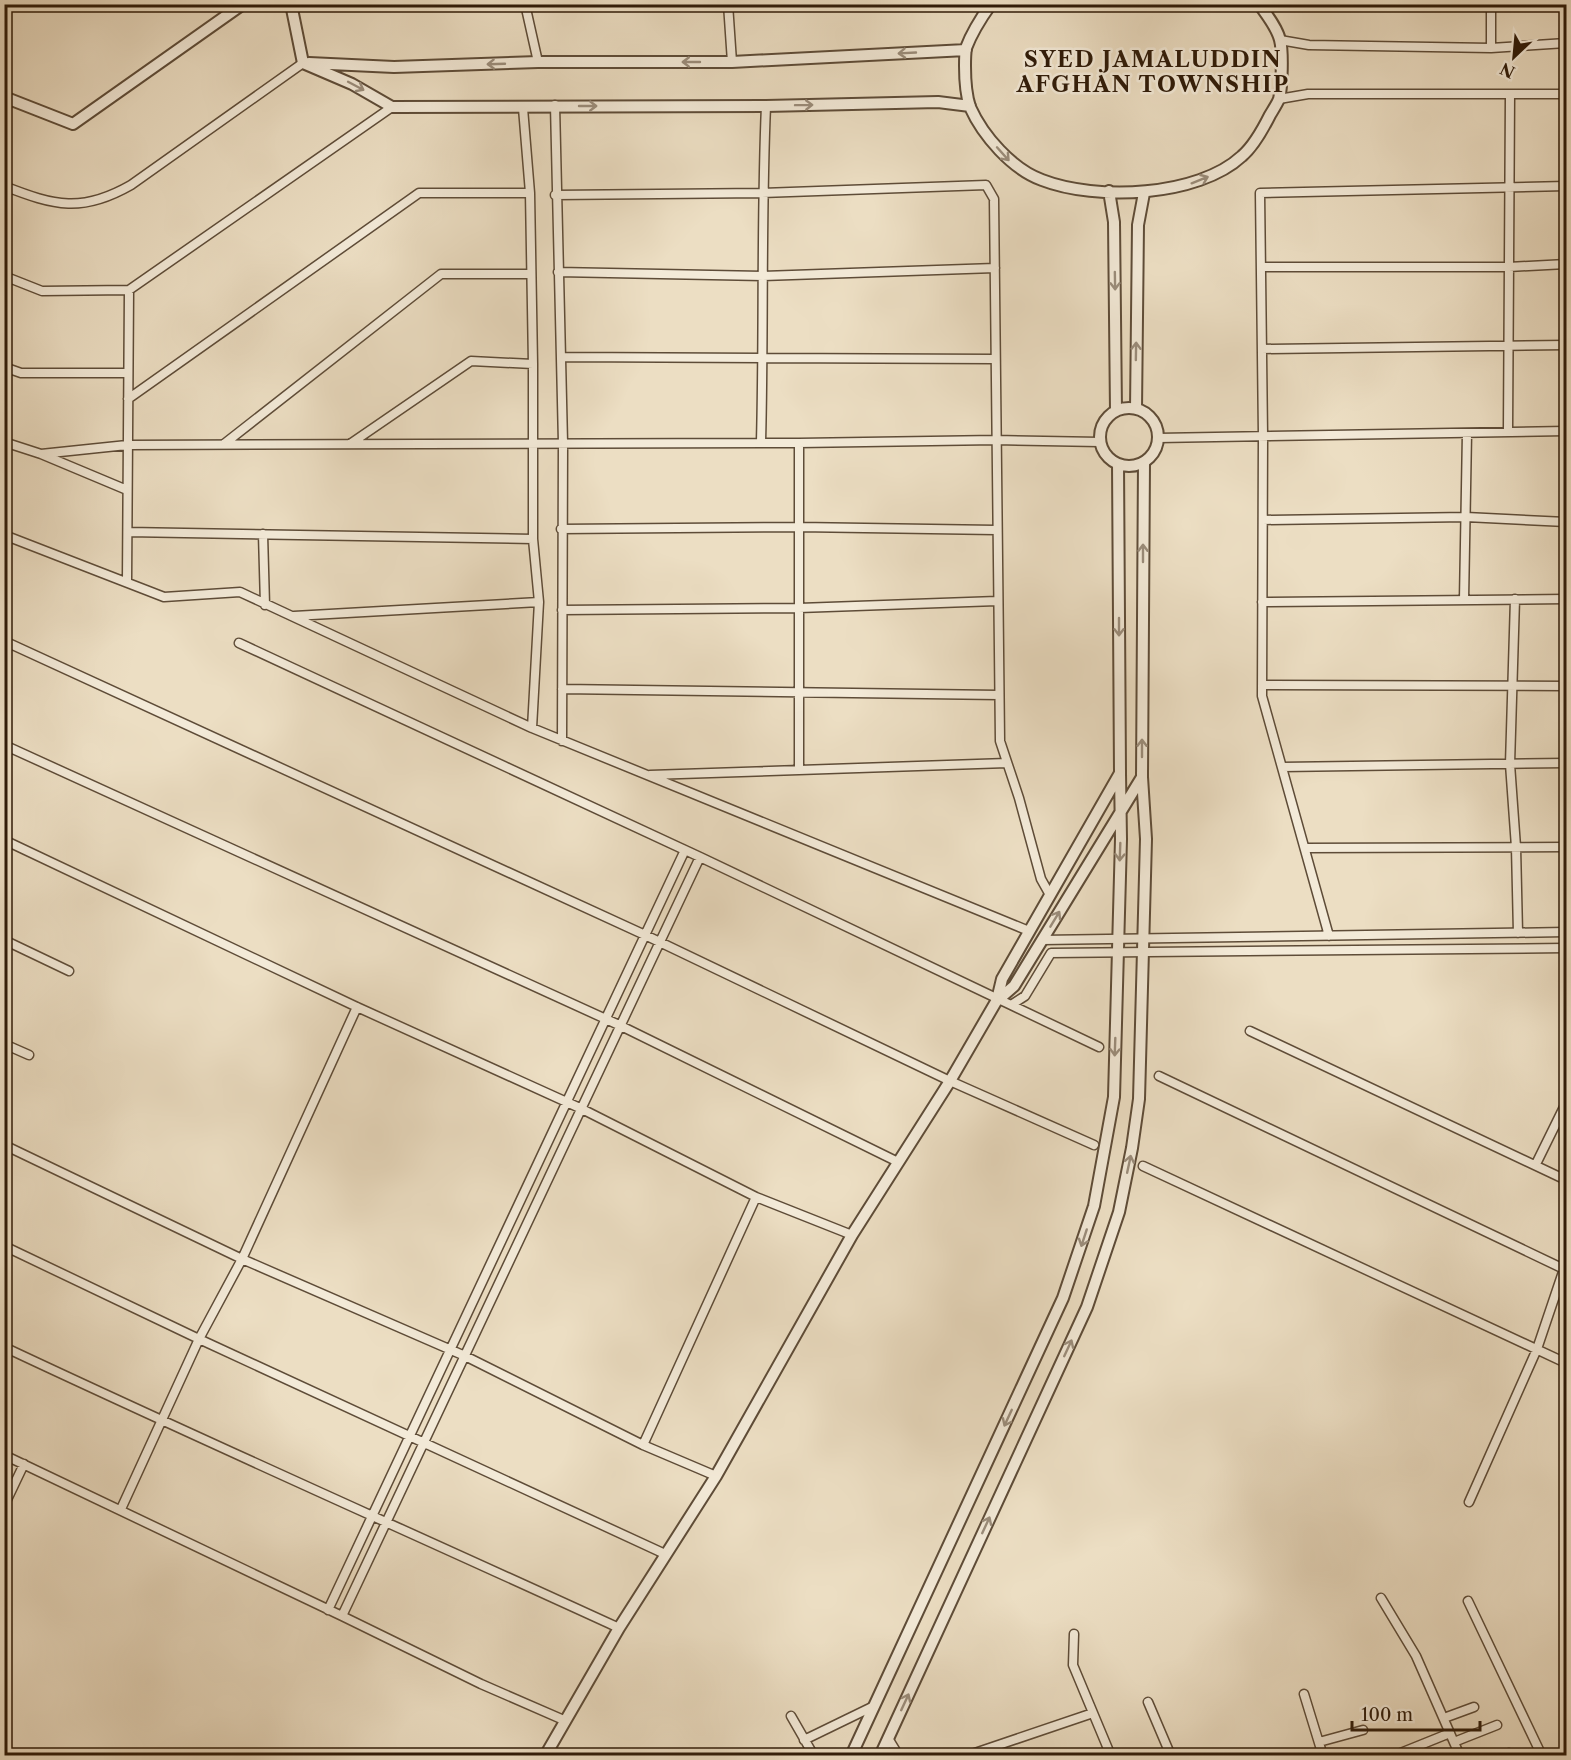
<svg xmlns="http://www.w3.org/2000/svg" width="1571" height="1760" viewBox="0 0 1571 1760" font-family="'Libre Caslon Text',serif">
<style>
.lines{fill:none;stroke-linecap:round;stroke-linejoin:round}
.minor-casing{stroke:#5e4c38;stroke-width:11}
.tertiary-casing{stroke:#5e4c38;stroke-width:14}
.minor{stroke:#f3ead8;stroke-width:8}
.tertiary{stroke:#f3ead8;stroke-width:10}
.oneway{stroke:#9b8d7b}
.labels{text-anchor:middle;stroke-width:5;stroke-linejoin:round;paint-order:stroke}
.district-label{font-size:22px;font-weight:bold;letter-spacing:1.5px;fill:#2f1b09;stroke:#f3ead8}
</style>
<rect width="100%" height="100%" fill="#ecdec3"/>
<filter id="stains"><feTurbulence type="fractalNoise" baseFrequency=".00333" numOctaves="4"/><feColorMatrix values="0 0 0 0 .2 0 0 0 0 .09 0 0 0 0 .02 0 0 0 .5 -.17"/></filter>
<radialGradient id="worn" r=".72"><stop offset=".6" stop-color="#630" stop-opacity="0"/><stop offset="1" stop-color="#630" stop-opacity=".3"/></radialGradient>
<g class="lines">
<defs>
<path id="minor" d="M525 4 538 62
M728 4 732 62
M1491 4V48
M1280 40 1309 45 1491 48 1566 43
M1279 99 1308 94H1566
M555 105 563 443 562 741
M523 108 530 193 533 364V539L539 602 532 728
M4 186C55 206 82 213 131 185L303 63
M555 195 762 193 986 185 994 199 1000 741 1019 798 1041 879 1050 895
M1261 267H1509L1566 264
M558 272 763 276 995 268
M4 276 42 291 129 290 392 107
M1262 349 1566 345
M561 357 995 359
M4 367 21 373H128
M128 399 419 193H530
M1508 432 1510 94
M1158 438 1566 431
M4 442 41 454 127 445 799 443 996 440 1100 442
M761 442C764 330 761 218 766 106
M224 444 441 274H531
M350 444 471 361 533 364
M41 454 127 490
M1263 520 1466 517 1566 522
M561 529 799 527 996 530
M128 532 533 539
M263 534 265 605
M4 535 164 597 240 592 532 728 1029 931
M127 582 129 290
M1515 599 1510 764 1516 847 1518 933
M1464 600 1467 433
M1262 602 1566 599
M562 610 799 608 997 601
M294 616 539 602
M4 641 645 935 950 1081 1094 1145
M239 643 700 857 1011 1005 1025 996 1051 953 1566 948
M1262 685 1566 686
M562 689 999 695
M4 745 619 1025 898 1162
M1282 767 1566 763
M799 770V443
M650 775 1007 763
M4 840 357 1007 582 1109 756 1197 852 1235
M1305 848 1566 847
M1329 936 1262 696 1263 436 1260 193 1566 186
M4 940 69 971
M1042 940 1566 932
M1011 1005 1099 1047
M1250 1031 1566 1180
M4 1044 29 1055
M1159 1076 1566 1270
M4 1145 242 1259 465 1356 643 1445 716 1476
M1536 1164 1566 1103
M1143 1166 1566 1363
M4 1246 199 1339 665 1554
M4 1347C208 1443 414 1534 619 1628
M643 1445 756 1197
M4 1455 342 1616 481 1684 566 1721
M1469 1502 1537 1349 1566 1263
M4 1506 24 1464
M121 1509 199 1339 242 1259 357 1007
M1381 1598 1416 1656 1460 1756
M1468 1601 1542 1756
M328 1610 685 850
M342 1616 700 857
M1074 1634 1073 1665 1111 1756
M1304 1694 1323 1756
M1148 1702 1171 1756
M791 1716 814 1756
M1444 1718 1474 1707
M888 1738 899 1756
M804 1740 874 1706
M1319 1742 1363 1730
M1454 1742 1497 1725
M966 1756 1093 1713
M1393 1756 1450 1733
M1502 1756 1509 1753"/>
<path id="tertiary" d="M291 4 303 63
M991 4C981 18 972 32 966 48 965 54 965 60 965 66 965 79 966 95 970 107 983 136 1012 169 1042 180 1096 201 1198 197 1242 156 1254 146 1263 129 1270 115 1273 110 1277 104 1279 99 1282 88 1283 51 1280 40 1277 27 1266 14 1259 4
M303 63 352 84 392 107 766 106 938 102 970 106
M309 63 394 67 538 62H732L966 50
M4 97 73 124 243 4
M1109 191 1114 222 1116 411
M1100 437a29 29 0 1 1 58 0a29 29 0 1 1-58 0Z
M1136 409 1138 225 1144 193
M998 1000 1014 986 1142 777 1144 462
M545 1756 619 1628 716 1476 852 1235 950 1081 997 1000 1002 979 1120 773 1118 464
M851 1756 1063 1298 1094 1206 1114 1097 1121 839 1120 773
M880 1756 1087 1307 1119 1212 1132 1148 1139 1099 1146 839 1142 777"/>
</defs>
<!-- minor casing -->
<use href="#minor" class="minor-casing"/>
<!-- tertiary casing -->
<use href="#tertiary" class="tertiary-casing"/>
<!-- minor -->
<use href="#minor" class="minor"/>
<!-- tertiary -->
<use href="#tertiary" class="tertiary"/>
</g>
<!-- one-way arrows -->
<defs><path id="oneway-shaft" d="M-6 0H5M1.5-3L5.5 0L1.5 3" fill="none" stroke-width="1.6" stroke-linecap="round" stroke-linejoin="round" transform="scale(1.5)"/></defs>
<g class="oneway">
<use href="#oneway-shaft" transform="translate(907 53) rotate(177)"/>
<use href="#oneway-shaft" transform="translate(691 62) rotate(180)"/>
<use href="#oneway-shaft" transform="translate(496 64) rotate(178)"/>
<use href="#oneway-shaft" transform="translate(356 86) rotate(28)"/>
<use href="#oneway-shaft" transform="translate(804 105) rotate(-1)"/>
<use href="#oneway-shaft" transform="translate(588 106)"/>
<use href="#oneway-shaft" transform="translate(1003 154) rotate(48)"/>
<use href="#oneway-shaft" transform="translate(1200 180) rotate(-22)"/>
<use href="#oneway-shaft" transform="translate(1115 281) rotate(89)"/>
<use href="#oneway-shaft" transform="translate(1136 351) rotate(-89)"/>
<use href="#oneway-shaft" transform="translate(1143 553) rotate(-90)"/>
<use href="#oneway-shaft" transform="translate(1119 627) rotate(90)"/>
<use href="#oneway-shaft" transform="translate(1142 748) rotate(-90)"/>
<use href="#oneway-shaft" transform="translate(1120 852) rotate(92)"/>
<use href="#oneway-shaft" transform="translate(1055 919) rotate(-59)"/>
<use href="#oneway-shaft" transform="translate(1115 1047) rotate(92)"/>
<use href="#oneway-shaft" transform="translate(1129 1164) rotate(-78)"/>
<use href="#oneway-shaft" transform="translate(1084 1238) rotate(108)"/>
<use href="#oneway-shaft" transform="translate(1068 1348) rotate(-65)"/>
<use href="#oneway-shaft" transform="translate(1008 1418) rotate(115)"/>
<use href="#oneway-shaft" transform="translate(986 1525) rotate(-65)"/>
<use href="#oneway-shaft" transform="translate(905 1702) rotate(-65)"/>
</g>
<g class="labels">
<!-- district labels -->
<g class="district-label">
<text x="1153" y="67">SYED JAMALUDDIN<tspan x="1153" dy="25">AFGHAN TOWNSHIP</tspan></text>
</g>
</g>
<!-- margin -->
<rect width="1571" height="1760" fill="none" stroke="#ecdec3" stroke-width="24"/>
<rect x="6" y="6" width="1559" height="1748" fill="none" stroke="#2f1b09" stroke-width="3"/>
<rect x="12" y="12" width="1547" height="1736" fill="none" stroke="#2f1b09" stroke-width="1.5"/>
<!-- north arrow -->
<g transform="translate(1514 57) rotate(206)" stroke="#f3ead8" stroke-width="4.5" paint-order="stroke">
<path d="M0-4.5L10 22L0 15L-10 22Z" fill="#2f1b09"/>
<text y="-9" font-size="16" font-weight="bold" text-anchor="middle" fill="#2f1b09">N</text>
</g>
<!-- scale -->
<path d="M1352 1721v9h128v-9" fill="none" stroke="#2f1b09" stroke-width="3"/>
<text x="1361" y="1721" font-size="18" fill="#2f1b09" stroke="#f3ead8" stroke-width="4.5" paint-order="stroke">100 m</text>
<rect width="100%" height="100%" filter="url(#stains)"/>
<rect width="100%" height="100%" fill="url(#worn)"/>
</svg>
